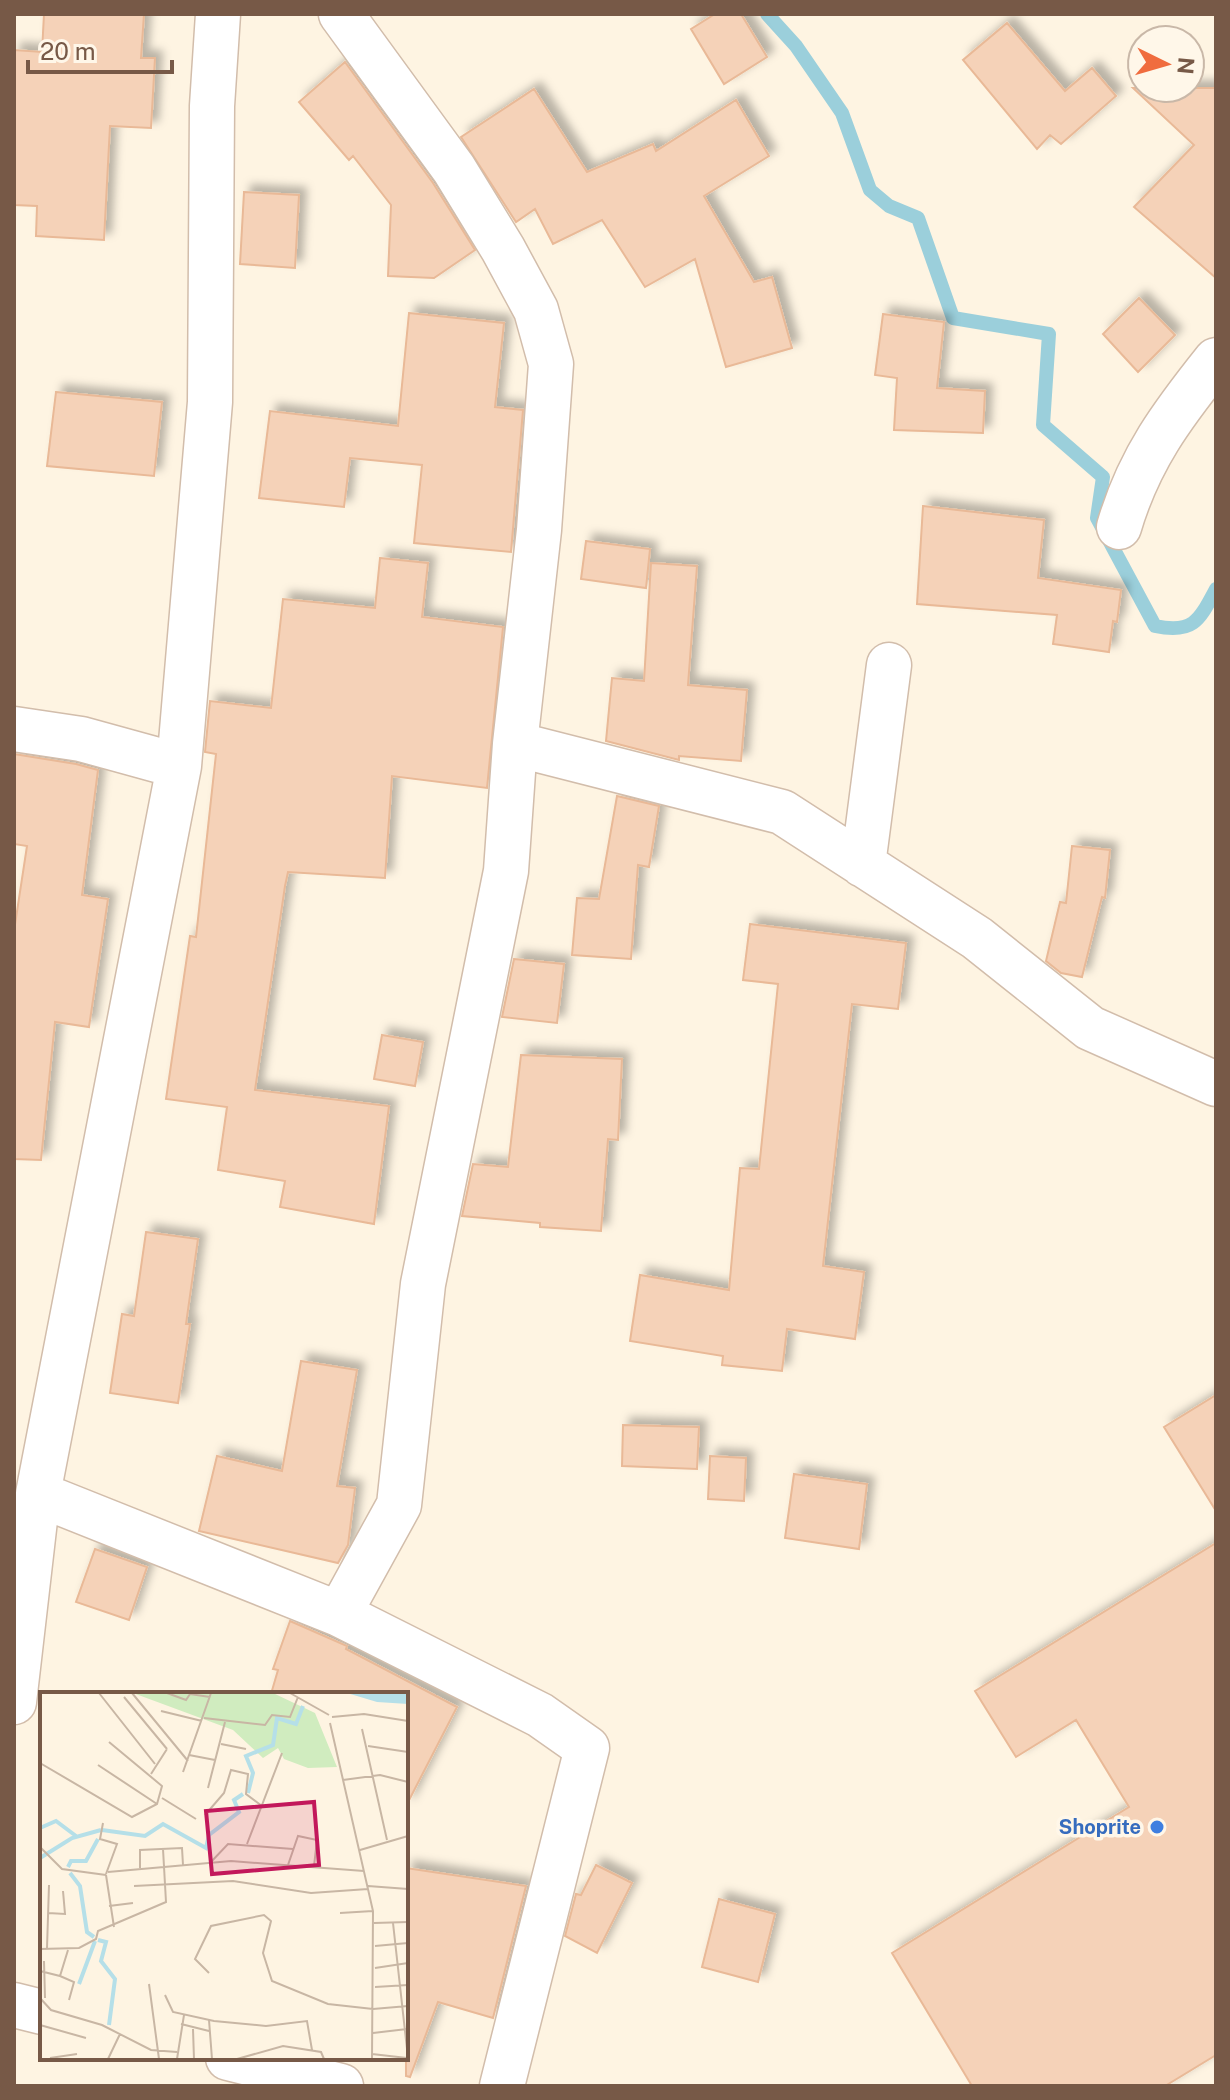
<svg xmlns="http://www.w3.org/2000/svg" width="1230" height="2100" viewBox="0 0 1230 2100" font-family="'Public Sans',sans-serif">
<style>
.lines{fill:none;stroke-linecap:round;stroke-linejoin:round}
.stream{stroke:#9bcfdb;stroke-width:14}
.building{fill:#f5d2b8;stroke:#e9b997;stroke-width:2;filter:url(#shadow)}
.minor-casing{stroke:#d2bdab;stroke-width:47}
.minor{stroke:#fff;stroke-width:44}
.shop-dot{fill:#3f7fe0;stroke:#fff7e9;stroke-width:3}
.labels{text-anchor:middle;stroke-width:7;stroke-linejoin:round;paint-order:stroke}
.shop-label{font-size:20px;font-weight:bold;fill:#366cbe;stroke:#fff7e9;text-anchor:end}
.inset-river{fill:none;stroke:#b5dfe8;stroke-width:4}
.inset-road{fill:none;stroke:#c8b6a4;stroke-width:2}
.view{fill:#c2185b;fill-opacity:0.15;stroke:#c2185b;stroke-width:4}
.inset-edge{fill:none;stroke:#775947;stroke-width:4}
</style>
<defs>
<filter id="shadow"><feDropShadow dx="7" dy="-7" stdDeviation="4" flood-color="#0004"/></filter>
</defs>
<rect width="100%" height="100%" fill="#fef4e2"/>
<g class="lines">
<!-- stream -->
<path class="stream" d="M767 14 796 46 842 113 870 190 889 206 918 218 953 318 1049 334 1043 425 1103 477 1097 518 1155 626C1193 634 1199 621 1216 589"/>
</g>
<!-- building -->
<path class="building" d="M44 14H144L141 58H155L151 128 110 126 104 240 36 236 37 206 14 205V50L42 52Z
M715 14H741L767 57 724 84 691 29Z
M1007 23 1065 91 1092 68 1116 96 1061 144 1050 135 1037 149 963 60Z
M345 62 433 183 475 250 434 278 388 276 391 205 353 156 349 160 299 102Z
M1133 88H1216V278L1134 207 1194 145Z
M534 89 587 172 653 144 656 151 736 100 769 156 704 196 754 282 772 277 792 348 726 367 695 259 645 287 602 220 553 244 535 209 516 222 461 137Z
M244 192 299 195 295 268 240 264Z
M1139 298 1175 335 1138 372 1103 334Z
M409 313 504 323 495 407 523 410 511 552 414 543 422 465 350 458 344 507 259 498 270 411 398 426Z
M883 314 944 322 937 388 985 391 983 433 894 430 897 378 875 375Z
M56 392 162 402 154 476 47 466Z
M923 506 1044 520 1038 578 1121 590 1117 622 1113 621 1109 652 1053 644 1057 615 917 604Z
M586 541 650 549 646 588 581 579Z
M380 558 428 563 422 617 503 627 487 788 392 776 385 878 288 872 285 886 255 1090 389 1106 374 1224 280 1207 285 1181 218 1170 227 1107 166 1099 190 936 196 937 216 754 205 752 210 701 271 708 283 599 375 608Z
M651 563 697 566 688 685 747 690 741 761 679 756V760L606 741 612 678 644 681Z
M14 754 76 764 98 770 82 895 108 899 89 1027 55 1022 41 1160 14 1159V931L27 846 14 844Z
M617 796 659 806 649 867 638 865 631 959 572 955 577 898 599 899Z
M1072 846 1110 850 1105 898 1102 897 1082 977 1061 973 1046 961 1060 902 1066 903Z
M750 924 906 943 898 1009 852 1004 823 1266 864 1272 855 1339 787 1329 782 1371 722 1365 723 1356 630 1341 640 1275 729 1290 740 1168 759 1169 778 984 743 980Z
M514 959 564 964 557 1023 502 1017Z
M382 1035 423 1042 415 1086 374 1079Z
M521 1055 622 1059 618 1140 608 1139 601 1231 540 1227V1223L462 1216 473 1164 508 1167Z
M146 1232 198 1239 186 1324H190L178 1403 110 1393 122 1314 134 1316Z
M301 1361 357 1370 337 1486 355 1488 348 1545 338 1563 199 1531 217 1456 282 1471Z
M1216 1395V1511L1164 1427Z
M623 1425 699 1427 697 1469 622 1466Z
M710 1456 746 1458 744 1501 708 1499Z
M794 1474 867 1484 859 1549 785 1538Z
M1216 1543V2055L1165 2086H972L892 1953 1129 1807 1076 1720 1016 1757 975 1691Z
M95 1549 147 1567 129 1620 76 1602Z
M290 1621 347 1646 346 1649 457 1707 406 1806V1694H271L278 1670 273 1669Z
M596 1865 632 1883 597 1953 565 1936 576 1894 581 1895Z
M406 1868 526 1886 493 2018 438 2002 410 2077 406 2076Z
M719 1899 775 1914 758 1982 702 1967Z"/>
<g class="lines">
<defs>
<path id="minor" d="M1119 527C1139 459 1172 415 1216 360
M14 729 81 739 179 766
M515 744 782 812 977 938 1090 1028 1216 1084
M863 865 889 665
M38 1494 339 1614 540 1715 587 1748 502 2086
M339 1614 399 1505 423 1284 506 871 515 744 539 530 551 364 536 310 503 249 454 169 341 14
M14 1702 38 1494 179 766 210 402 212 106 218 14
M14 2005 42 2012
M228 2058 341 2086"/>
</defs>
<!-- minor casing -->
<use href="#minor" class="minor-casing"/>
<!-- minor -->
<use href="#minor" class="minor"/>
</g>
<!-- markers -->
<circle class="shop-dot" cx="1157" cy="1827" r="8"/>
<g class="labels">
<!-- shop labels -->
<g class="shop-label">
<text x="1141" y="1834">Shoprite</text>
</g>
</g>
<!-- overview -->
<g transform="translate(40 1692)">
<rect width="368" height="368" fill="#fef4e2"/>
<path d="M93 1H233L275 21 297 75 268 76 244 67 238 56 223 66 193 38Z" fill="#d0ecbf"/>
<path d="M307 1H368V12L337 10Z" fill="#b5dfe8"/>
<path class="inset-river" d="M208 101 213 81 206 64 233 53 237 26 256 32 263 14M0 136 16 129 36 144M62 138 105 144 123 132 166 156 169 143 199 120 194 108 203 102M0 166 32 146 61 138M28 175 31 169H46L58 147M30 181 40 194 47 240 54 245M58 248 66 250 61 269 75 287 69 333M39 292 55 249"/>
<path class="inset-road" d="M59 1 115 72M92 1 148 69M127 1 146 8 150 2 170 5M250 1 289 23M84 5 127 57M121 19 162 29M292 25 324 22 368 29M164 26 225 33 232 23 250 25 258 5M290 31 333 219 332 367M322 37 347 148M181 52 206 57M328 54 368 60M149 63 175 68M0 71 92 125 117 112 122 94 69 50M58 73 117 112M143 80 171 1M111 82 127 57M303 88 340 83 368 90M168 96 185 30M122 106 156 127M165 123 184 101 191 78 208 82 206 102 222 114M63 131 60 147 77 152 66 182M207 152 242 61M0 155 22 177 66 183M320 158 368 144M170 171 188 152 253 157M248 173 258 144 277 148 274 174M100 176V158L142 156 143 173M68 180 191 169 324 179M66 183 74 235M94 194 193 189 271 201 328 197M328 194 368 197M69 214 93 211M8 221 25 222 23 199M300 221 333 219M334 231 368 230M353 231 368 366M335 254 368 251M7 256 9 193M0 257 39 256 56 247 58 239 126 210 123 157M4 269 5 306M335 276 368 271M0 279 20 284 28 258M169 281 155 267 171 234 224 223 231 229 223 261 232 289 288 312 333 317 368 314M20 284 34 290 29 308M109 292 119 367M335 295 368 293M125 303 133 320 174 329 226 334 267 329 272 358M0 306 11 318 62 333 111 358 137 360M169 328 172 367M141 332 169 339M0 333 46 346M153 337 154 367M333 341 367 337M332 362 367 366M10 366 37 362M68 367 80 342M137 367 144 323M197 367 243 354 281 360 284 367"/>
<path class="view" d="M274 110 279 173 172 182 166 119Z"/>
<rect width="368" height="368" class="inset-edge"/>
</g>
<!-- border -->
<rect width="1230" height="2100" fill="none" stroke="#775947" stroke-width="32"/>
<!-- north arrow -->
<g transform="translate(1166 64) rotate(95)"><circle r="38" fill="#fff7e9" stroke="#c9b8a8" stroke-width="2"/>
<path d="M0-6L14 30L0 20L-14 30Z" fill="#f06c3e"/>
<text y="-12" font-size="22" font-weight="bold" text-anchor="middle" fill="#775947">N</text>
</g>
<!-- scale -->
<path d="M28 60v12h144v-12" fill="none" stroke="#775947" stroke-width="4"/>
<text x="40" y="60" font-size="24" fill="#775947" stroke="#fff7e9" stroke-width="6" paint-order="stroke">20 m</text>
</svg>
